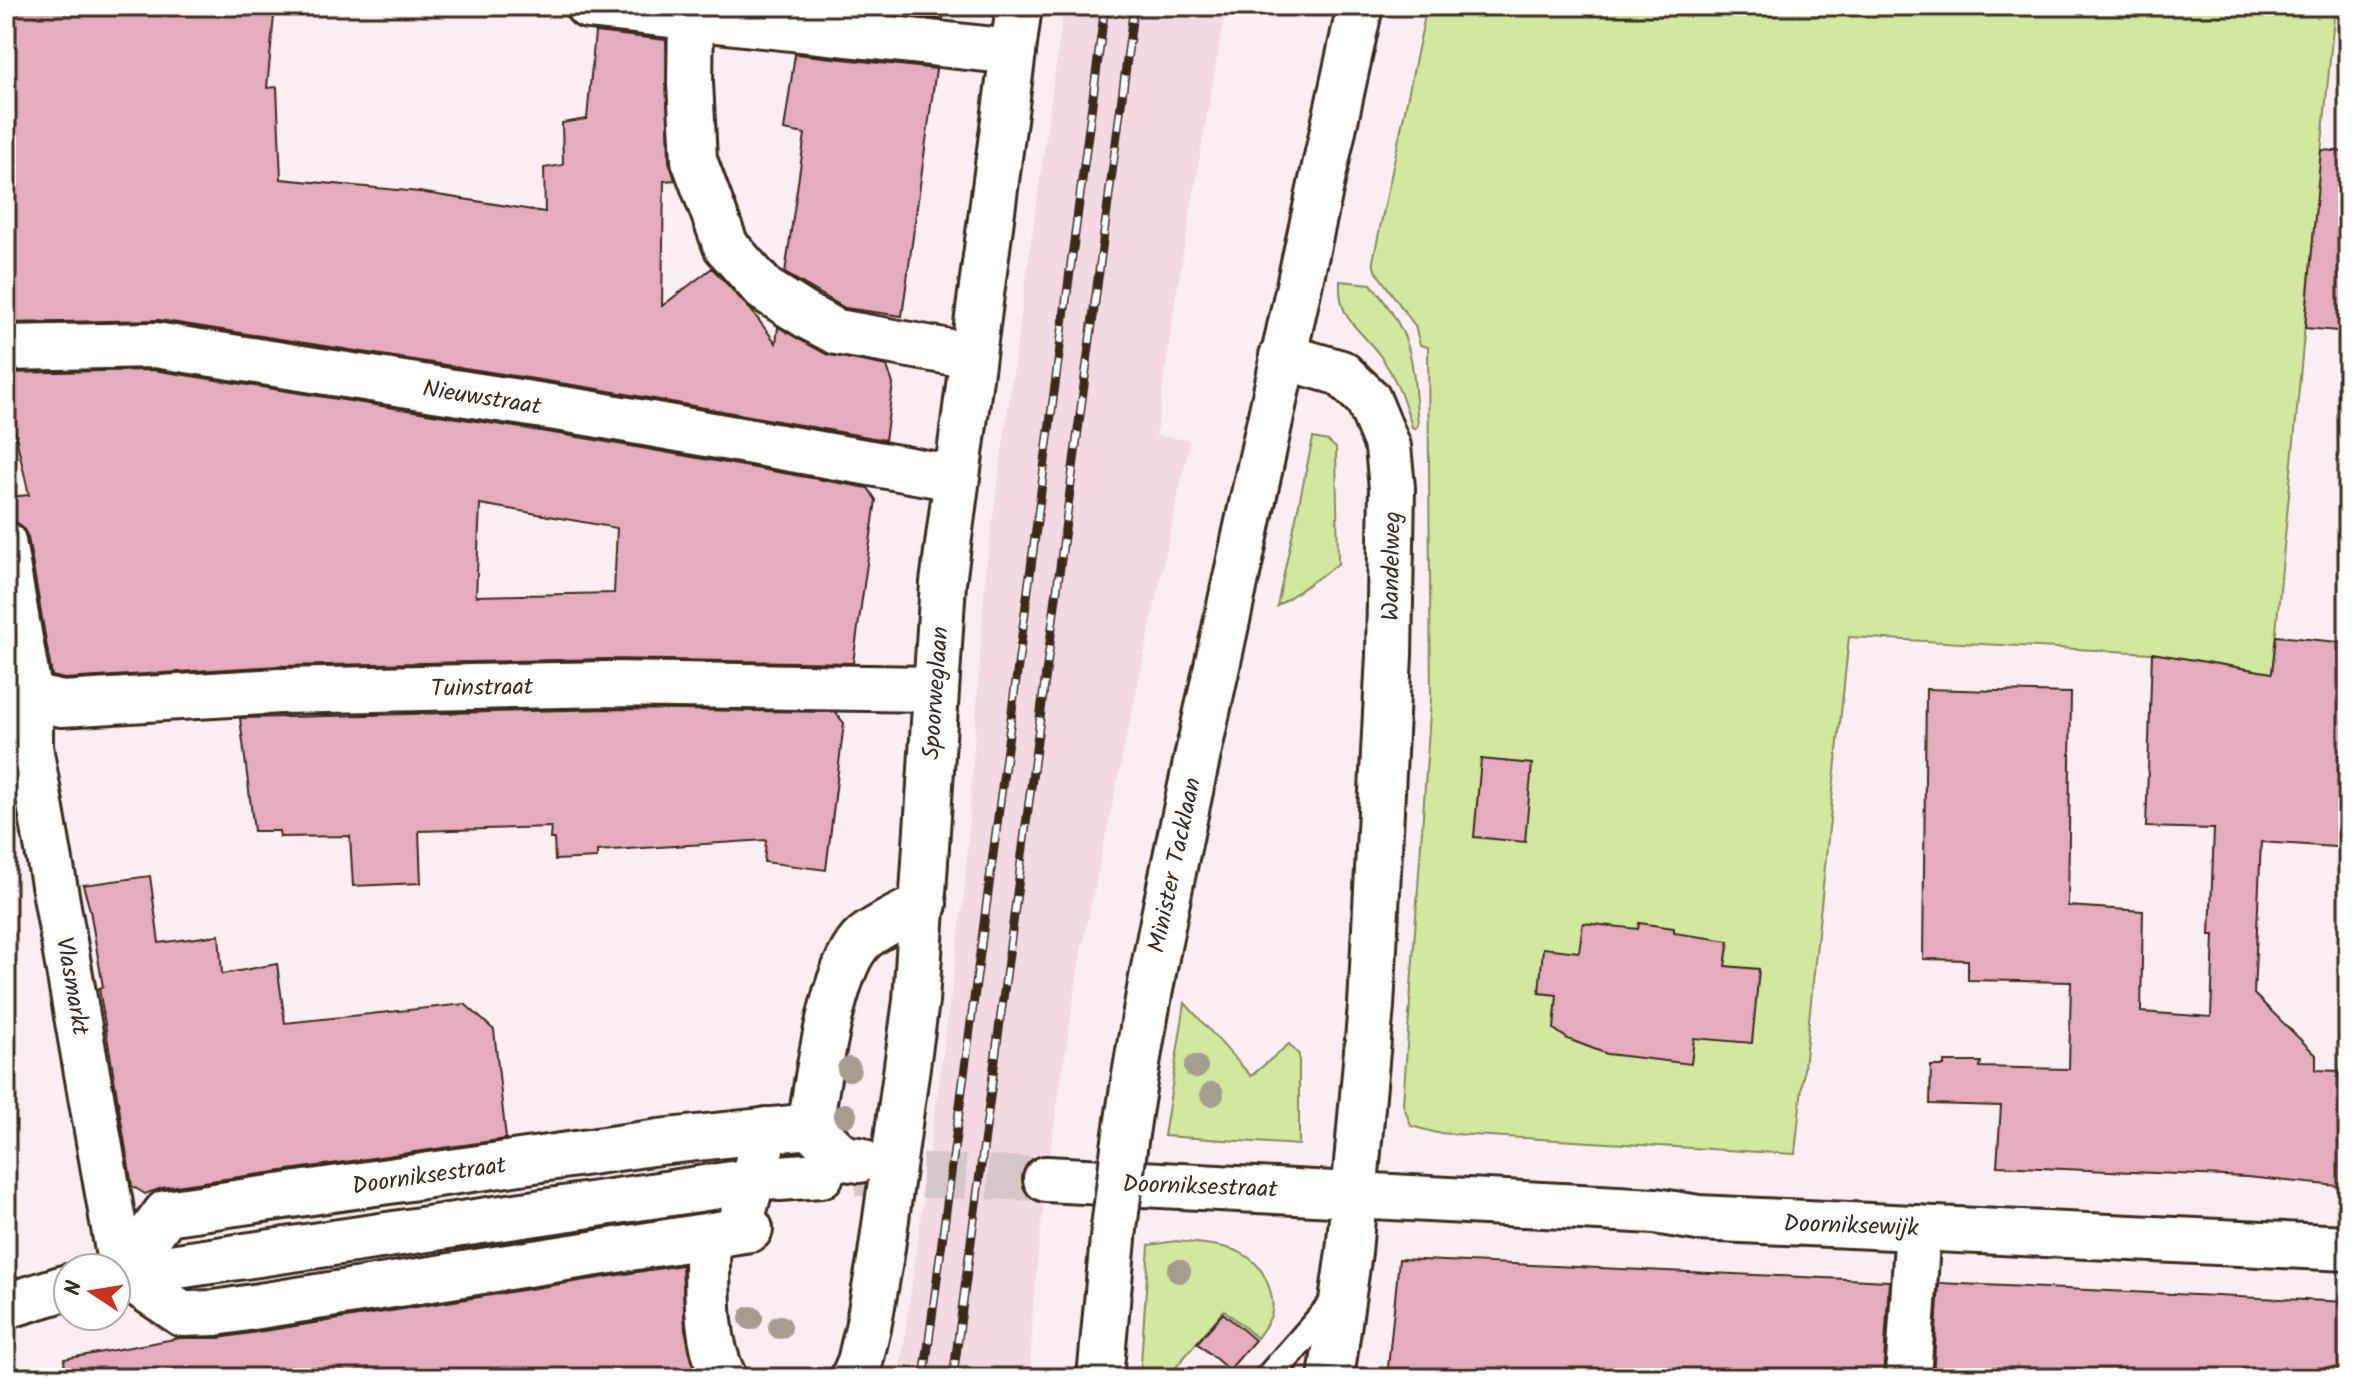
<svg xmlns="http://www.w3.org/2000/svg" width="2354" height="1384" viewBox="0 0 2354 1384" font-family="Kalam,sans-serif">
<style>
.built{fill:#f3dae2}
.green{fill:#d1e89e;stroke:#86895e;stroke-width:2}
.building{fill:#e4acbd;stroke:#3b2a1e;stroke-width:2;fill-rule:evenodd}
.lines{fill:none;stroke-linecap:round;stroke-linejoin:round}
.tertiary-tunnel{stroke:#d4c7c8;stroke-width:44;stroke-dasharray:44 22;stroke-linecap:butt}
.service-casing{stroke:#3b2a1e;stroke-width:32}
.pedestrian-casing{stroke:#3b2a1e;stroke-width:44}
.minor-casing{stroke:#3b2a1e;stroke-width:50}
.tertiary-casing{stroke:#3b2a1e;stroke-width:50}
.primary-casing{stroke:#3b2a1e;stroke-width:50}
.service{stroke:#fff;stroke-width:26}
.pedestrian{stroke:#fff;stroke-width:38}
.minor{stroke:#fff;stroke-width:44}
.tertiary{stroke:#fff;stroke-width:44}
.primary{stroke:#fff;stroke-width:44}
.rail-casing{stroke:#3b2a1e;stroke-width:9}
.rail{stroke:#fff;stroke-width:6;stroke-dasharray:18;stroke-linecap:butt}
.primary-bridge-casing{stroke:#3b2a1e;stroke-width:50;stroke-linecap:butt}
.primary-bridge{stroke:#fff;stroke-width:44}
.tree{fill:#a59d8f}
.labels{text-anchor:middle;stroke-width:8;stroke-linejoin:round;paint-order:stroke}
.street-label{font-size:24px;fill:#3b2a1e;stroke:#fff}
</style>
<rect width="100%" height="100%" fill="#faeef2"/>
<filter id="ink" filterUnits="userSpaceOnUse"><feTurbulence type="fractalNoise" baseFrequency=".0125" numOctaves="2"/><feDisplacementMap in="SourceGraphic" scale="16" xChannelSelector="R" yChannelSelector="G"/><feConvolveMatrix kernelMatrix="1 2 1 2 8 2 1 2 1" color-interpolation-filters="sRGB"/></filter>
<g filter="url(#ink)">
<!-- built -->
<path class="built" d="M1064 6H1226L1176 296 1156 436 1190 440 1081 951 1046 1179 1033 1306 1030 1378H899L964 897 986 567Z"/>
<!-- green -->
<path class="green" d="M1427 6H2335L2272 674 2152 653 1849 637 1795 1154 1437 1133 1411 1126 1403 1104 1431 699 1428 347 1420 345 1415 326 1375 270 1373 261Z
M1340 281 1371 284C1415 338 1412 358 1418 425L1415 429 1412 427C1405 402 1396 378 1381 357 1360 327 1338 322 1340 281Z
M1313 438 1328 441 1336 448 1338 564 1277 606Z
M1185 1003 1251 1076 1289 1044 1299 1055V1145L1164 1136Z
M1176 1241C1215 1246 1255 1243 1269 1287 1277 1312 1271 1319 1257 1338L1224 1310 1167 1378H1140L1149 1245Z"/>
<!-- building -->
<path class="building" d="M6 6H275L267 88 277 87 281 179 419 192 545 212 544 168 563 165 562 123 587 119 595 32 666 40 669 161 675 180 664 181 662 306 712 268 751 310 776 343 778 327 826 354 887 366 893 384 885 440 592 388 159 320 6 323Z
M820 6H945L943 19Z
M795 54 936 69 902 316 845 308 785 273 805 134 784 130Z
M2321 150 2348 152V332L2305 328Z
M153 370 584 438 868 488 876 500 853 663 608 659 279 666 64 679 52 676 28 537 22 526 14 521 6 520V497L29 495 6 393V373ZM480 504 617 528 614 593 476 596Z
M2276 636 2348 643V848L2261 842 2254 994 2316 1055V1070L2339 1071 2337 1077 2348 1078V1187L2247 1177 1997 1166 2001 1106 1930 1104 1931 1066H1944V1062H1981L1980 1067 2069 1069 2071 982 1968 980V960L1923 959 1926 689 2071 693 2068 906 2143 911 2141 1012 2211 1017 2214 935H2210L2214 829 2146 827 2152 653 2272 673Z
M609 709 835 712 844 723 826 870 764 862 766 840 597 851V858L555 860 554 839H550L551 827 419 831 421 883 353 886 350 836 280 837 279 831H254L240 718Z
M1481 759 1532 764 1525 842 1474 837Z
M150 876 159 943 219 935 222 974 277 964 285 1023 465 1004 494 1030 506 1139 162 1188 145 1194 132 1186 99 988 103 987 90 910 83 885Z
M1583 923 1638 929 1639 923 1674 928V933L1729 941 1725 966 1759 969 1752 1043 1694 1038 1691 1064 1607 1054 1568 1039 1554 1029 1557 995 1539 993 1543 948 1579 952Z
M1399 1259 1889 1281 1883 1378H1387Z
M682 1265 685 1329 697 1378H66L64 1359 180 1338H219Z
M1939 1283 2348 1302V1378H1933Z
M1223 1313 1255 1340 1229 1370 1197 1343Z"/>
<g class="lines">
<!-- tertiary-tunnel -->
<path class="tertiary-tunnel" d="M856 1174 1046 1179"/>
<defs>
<path id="service" d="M1268 1378 1339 1297"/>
<path id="pedestrian" d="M6 541 30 679V697"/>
<path id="minor" d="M588 6 1013 52
M691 16 690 83 694 160 726 246 764 289 810 318 837 332 972 356
M6 348 155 345 588 413 955 478
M6 697H30L62 704 280 691 609 684 934 689
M30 697V747L122 1273
M810 1126C818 1082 831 965 865 937 882 924 905 914 924 904
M739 1229 766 1130
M707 1236C708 1281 703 1337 724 1378
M122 1273 166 1213 659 1142 810 1126 843 1158 859 1160
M122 1273 183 1314 215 1313 750 1229
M1908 1378 1918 1228"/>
<path id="tertiary" d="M779 1178 821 1175
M1046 1179 1354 1195
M116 1275 732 1184
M6 1306 68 1287
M853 1378 860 1362 868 1328 881 1255 916 1001 943 583 1019 6"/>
<path id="primary" d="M1282 356 1341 373 1368 399 1388 447 1392 488 1389 655 1371 1006 1349 1252 1331 1378
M1124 1148C1149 970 1189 796 1227 620 1271 415 1315 211 1360 6
M1354 1195 1655 1211 1698 1218 2348 1248
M1100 1378 1114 1228"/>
</defs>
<!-- service casing -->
<use href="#service" class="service-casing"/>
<!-- pedestrian casing -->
<use href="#pedestrian" class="pedestrian-casing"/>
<!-- minor casing -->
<use href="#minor" class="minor-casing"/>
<!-- tertiary casing -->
<use href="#tertiary" class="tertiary-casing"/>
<!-- primary casing -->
<use href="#primary" class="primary-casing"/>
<!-- service -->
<use href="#service" class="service"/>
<!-- pedestrian -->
<use href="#pedestrian" class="pedestrian"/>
<!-- minor -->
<use href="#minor" class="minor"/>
<!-- tertiary -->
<use href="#tertiary" class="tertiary"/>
<!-- primary -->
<use href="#primary" class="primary"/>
<defs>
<path id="rail" d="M924 1378 1105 6
M953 1378 1134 6"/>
</defs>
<!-- rail casing -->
<use href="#rail" class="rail-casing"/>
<!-- rail -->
<use href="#rail" class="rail"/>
<defs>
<path id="primary-bridge" d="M1114 1228 1124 1148"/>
</defs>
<!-- primary-bridge casing -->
<use href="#primary-bridge" class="primary-bridge-casing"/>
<!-- primary-bridge -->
<use href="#primary-bridge" class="primary-bridge"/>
</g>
<!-- trees -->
<g class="tree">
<circle cx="1196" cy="1067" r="12"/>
<circle cx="849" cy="1069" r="12"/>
<circle cx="1212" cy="1094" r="12"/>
<circle cx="845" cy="1115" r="12"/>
<circle cx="1179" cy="1271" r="12"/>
<circle cx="751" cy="1318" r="12"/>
<circle cx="780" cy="1327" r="12"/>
</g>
</g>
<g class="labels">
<!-- street labels -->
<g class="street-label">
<text transform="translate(482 397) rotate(9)" y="8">Nieuwstraat</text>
<text transform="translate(1391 566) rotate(-89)" y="8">Wandelweg</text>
<text transform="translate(482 687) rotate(-1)" y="8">Tuinstraat</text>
<text transform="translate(935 693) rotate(-86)" y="8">Spoorweglaan</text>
<text transform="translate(1174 865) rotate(-78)" y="8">Minister Tacklaan</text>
<text transform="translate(73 986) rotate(80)" y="8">Vlasmarkt</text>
<text transform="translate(429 1175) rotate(-8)" y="8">Doorniksestraat</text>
<text transform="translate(1200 1186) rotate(2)" y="8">Doorniksestraat</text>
<text transform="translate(1851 1225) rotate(2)" y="8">Doorniksewijk</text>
</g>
</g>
<!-- margin -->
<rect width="2354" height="1384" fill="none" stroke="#fff" stroke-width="32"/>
<rect x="16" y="16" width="2322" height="1352" fill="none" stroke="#3b2a1e" stroke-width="3" filter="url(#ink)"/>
<!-- north arrow -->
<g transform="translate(92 1292) rotate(282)"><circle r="38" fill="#ffffff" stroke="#b1aaa5" stroke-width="2"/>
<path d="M0-6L14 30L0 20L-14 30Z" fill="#c8321e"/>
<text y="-12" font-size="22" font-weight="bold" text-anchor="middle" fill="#3b2a1e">N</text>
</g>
</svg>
